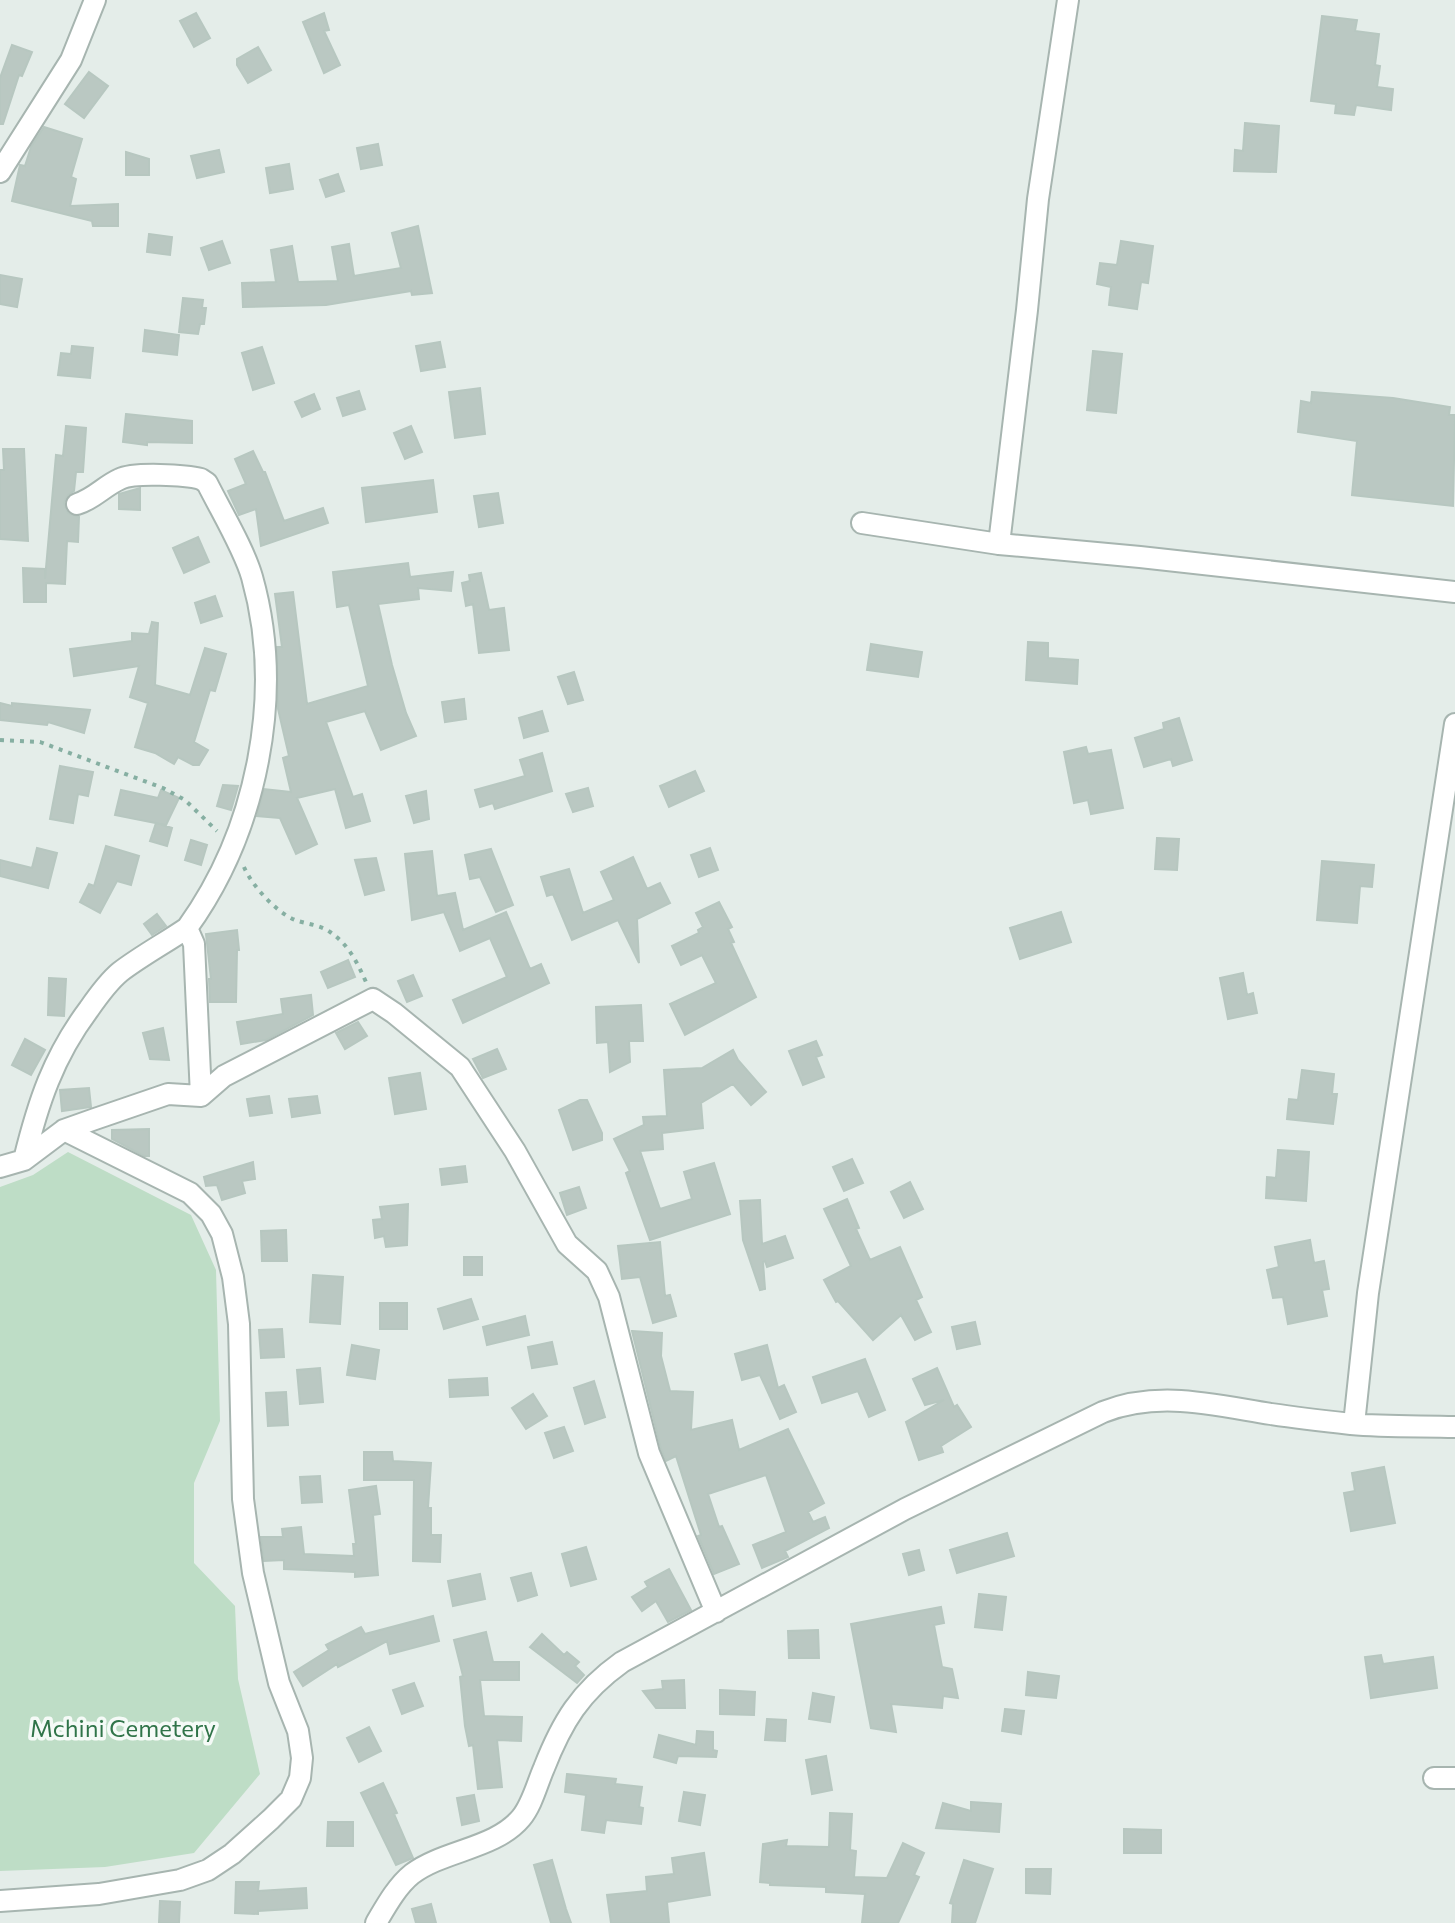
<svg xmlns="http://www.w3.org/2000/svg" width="1455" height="1923" viewBox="0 0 1455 1923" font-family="Commissioner,sans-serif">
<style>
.green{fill:#beddc6}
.building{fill:#bac8c2;stroke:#b7c7c0;stroke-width:2}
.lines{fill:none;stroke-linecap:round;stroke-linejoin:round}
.minor-casing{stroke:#a7b5b0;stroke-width:24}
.path{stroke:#86afa2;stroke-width:4;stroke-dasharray:4 6;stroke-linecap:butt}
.minor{stroke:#fff;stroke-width:20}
.labels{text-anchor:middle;stroke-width:7;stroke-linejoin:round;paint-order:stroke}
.park-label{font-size:24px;fill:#307449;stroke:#f5faf7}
</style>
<rect width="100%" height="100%" fill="#e4ede9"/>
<!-- green -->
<path class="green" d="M68 1152 191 1215 216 1270 220 1421 194 1483V1563L235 1606 238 1679 260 1774 194 1853 105 1867 0 1871V1187L33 1175Z"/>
<!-- building -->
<path class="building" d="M196 13 210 38 194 47 180 21Z
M324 13 329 30 324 31 340 65 324 73 303 22Z
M1322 16 1357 20 1355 31 1379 34 1375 65 1380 66 1377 87 1393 89 1391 110 1356 105 1354 115 1335 113 1336 104 1311 101Z
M12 45 32 52 22 76 19 75 3 124H0V78Z
M258 47 271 70 248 83 237 65V59Z
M89 72 108 86 84 118 65 104Z
M1245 123 1279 126 1276 172 1234 171 1235 150 1243 151Z
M44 127 82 139 71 177 76 179 70 206 118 204V226H93L92 221 12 201 20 165 25 166 31 147Z
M378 144 382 165 361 169 357 148Z
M219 150 224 172 197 178 191 156Z
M126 152 149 159V175H126Z
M289 164 293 189 270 193 266 168Z
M338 174 344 191 326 197 320 180Z
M418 226 432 293 412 295 411 291 326 305 243 307 242 283 276 282 271 250 292 246 298 282 338 281 332 247 349 244 354 276 401 268 392 233Z
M149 234 172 237 170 255 147 252Z
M222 241 230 263 209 270 201 248Z
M1121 241 1153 246 1148 283 1141 282 1137 309 1109 305 1111 287 1097 284 1100 263 1117 265Z
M0 275 22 279 17 307 0 304Z
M183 298 203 300 202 308H206L204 324H200L198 334 179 332Z
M145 330 179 335 177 355 143 351Z
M440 342 445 367 421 371 416 346Z
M72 346 93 348 90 378 58 375 61 353 71 354Z
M262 347 274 383 253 390 242 353Z
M1093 351 1122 354 1116 413 1087 410Z
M480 388 485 434 455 438 449 392Z
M359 391 365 409 343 416 337 398Z
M1312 392 1393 398 1450 407 1449 415H1455L1453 506 1352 495 1357 441 1298 432 1301 401 1311 403Z
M314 394 320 409 302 417 295 402Z
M126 414 192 421V443L147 442V445L123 442Z
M66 426 86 428 83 472H76L74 491 68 495 64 503 68 513 79 517 78 542 67 541 65 584 46 583V602H24L23 568 45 569V579L56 455 63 456Z
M411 426 422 452 405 459 394 433Z
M3 449H24L28 541 0 539V470H4Z
M253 451 263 472H265L284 521 323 508 328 523 261 546 256 509 239 515 228 491 246 484 235 459Z
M433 480 437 512 366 522 362 488Z
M140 488V510L119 509V494Z
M498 493 503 523 479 527 474 496Z
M198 537 209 562 184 573 173 548Z
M408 563 410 577 453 572 451 591 418 588 419 599 378 604 392 665 406 713 416 736 381 750 365 711 326 722 353 797 362 794 370 821 346 828 335 789 297 798 317 844 296 854 280 818 257 816 264 789 291 792 283 758 289 756 278 709 277 647H282L275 594 293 592 307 704 368 686 349 605 337 607 333 572Z
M481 573 489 610 504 608 509 650 479 653 473 604 466 606 462 583 470 581 469 575Z
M215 596 222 616 201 623 195 603Z
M152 622 158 623 155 685 190 695 205 648 226 654 215 691 210 690 194 742 208 750 199 765H193L178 757 174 764 155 753 135 747 148 703 130 697 139 666 74 676 70 649 132 641V633L149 634Z
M1028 642 1048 643V658L1078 660 1077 684 1026 680Z
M871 644 922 652 918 677 867 670Z
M574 672 583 700 568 704 558 677Z
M464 699 466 719 445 722 442 702Z
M0 703 12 706V703L90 710 84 733 48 722 47 725 0 720Z
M542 711 548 731 524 738 519 718Z
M1179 718 1192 760 1173 766 1171 759 1144 767 1135 738 1164 729 1163 723Z
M1086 747 1088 754 1111 750 1123 808 1091 814 1088 800 1074 803 1064 752Z
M542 753 552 791 495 809 493 803 480 807 475 790 525 776 520 760Z
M60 766 93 772 88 796 78 794 73 823 50 819Z
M695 771 704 791 669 807 660 786Z
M223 785 238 786 231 810 217 806Z
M588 788 593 806 573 812 566 794Z
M121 790 158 798 161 790 179 798 166 825 115 815Z
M426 791 429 819 414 823 406 796Z
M156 823 172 828 167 846 150 841Z
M1157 838 1179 839 1177 870 1155 869Z
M191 840 207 845 201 865 185 860Z
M106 846 139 856 131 885 117 881 100 913 80 902 89 884 94 886Z
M37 848 57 853 48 888 0 876V860L32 868Z
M710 848 718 870 699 877 691 855Z
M491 849 513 905 496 912 480 877 470 879 465 855Z
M432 851 437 896 455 893 463 930 506 912 530 969 541 964 549 983 463 1023 453 1000 507 977 490 938 460 951 444 912 412 920 405 854Z
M633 857 647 889 660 883 670 903 637 919 639 963 618 920 572 940 553 894 547 896 541 877 569 869 583 913 614 900 601 872Z
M376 858 384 890 365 895 355 860Z
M1322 861 1374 865 1372 887 1360 886 1357 923 1317 920Z
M719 902 732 927 728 929 734 942 731 943 756 997 685 1035 670 1004 716 983 702 955 681 965 672 946 699 933 698 930 703 927 696 913Z
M1061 912 1071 942 1020 959 1010 928Z
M157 914 166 926 152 935 144 924Z
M237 930 239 950H237L236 1002H210L209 979H211L206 934Z
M348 960 355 977 328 988 321 972Z
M1243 973 1247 995 1253 993 1257 1013 1228 1019 1220 978Z
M413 975 422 996 407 1002 398 981Z
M49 978 66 979 64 1016 48 1015Z
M311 995 313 1015 266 1040 241 1044 237 1022 283 1014 281 999Z
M641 1005 643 1041H629L630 1062 610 1072 608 1042 597 1043 596 1007Z
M358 1022 367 1036 345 1049 336 1033Z
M163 1028 169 1060 150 1059 143 1033Z
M25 1039 45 1050 31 1075 12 1065Z
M816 1041 822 1055 816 1057 824 1077 803 1085 789 1051Z
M497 1049 506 1069 483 1078 473 1059Z
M733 1050 738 1060 766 1092 751 1105 733 1084 701 1103 703 1128 662 1133 663 1149 640 1151 660 1209 692 1199 684 1172 714 1163 730 1214 650 1240 626 1173 630 1171 614 1139 644 1125 643 1117 667 1116 664 1070 702 1068Z
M1302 1070 1334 1074 1332 1094H1337L1333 1124 1287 1119 1289 1099 1298 1100Z
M420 1073 426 1109 395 1114 389 1078Z
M89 1088 91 1107 62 1111 60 1090Z
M269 1096 272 1113 250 1116 247 1099Z
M317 1096 320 1113 292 1117 289 1099Z
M580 1100H587L602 1133V1140L573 1150 559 1110Z
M149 1129V1156H144L112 1139V1130Z
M1278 1150 1309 1152 1306 1201 1266 1198 1267 1177 1276 1178Z
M852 1159 863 1183 844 1191 833 1167Z
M253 1162 255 1179 242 1181 245 1193 222 1200 217 1185 206 1186 204 1177Z
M465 1166 467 1182 442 1185 440 1169Z
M910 1182 923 1209 904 1218 891 1192Z
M579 1187 586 1208 567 1215 560 1193Z
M847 1199 859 1228 856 1229 870 1260 900 1247 922 1297 916 1300 931 1332 915 1340 901 1315 873 1340 838 1301 836 1302 824 1280 851 1266 824 1209Z
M760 1200 762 1244 785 1236 793 1258 767 1267 765 1261 763 1262 765 1289 760 1290 743 1240 740 1201Z
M408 1204 407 1245 386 1247 384 1236 375 1238 373 1220 382 1219 380 1207Z
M286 1230 287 1261H262L261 1231Z
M1310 1240 1314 1263 1324 1261 1329 1289 1322 1290 1327 1316 1288 1324 1283 1297 1273 1298 1267 1270 1279 1267 1275 1247Z
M660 1242 665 1296 670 1295 676 1316 653 1323 640 1277 622 1279 618 1246Z
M464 1257H482V1275H464Z
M313 1275 343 1277 340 1324 310 1322Z
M471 1299 478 1319 444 1329 438 1309Z
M380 1303H407V1329H380Z
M525 1316 529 1335 487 1345 483 1327Z
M975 1322 980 1344 957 1349 952 1327Z
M282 1329 284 1357 261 1358 259 1330Z
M632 1331 662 1333 661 1356 670 1391 693 1392 691 1430 732 1420 739 1450 788 1429 824 1503 808 1512 813 1522 825 1517 829 1528 785 1551 788 1557 762 1568 753 1545 786 1532 766 1475 708 1494 719 1527 722 1526 739 1564 714 1574 698 1536 701 1535 676 1456 666 1461 661 1449Z
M552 1342 557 1364 532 1368 528 1347Z
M352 1345 379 1350 375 1379 347 1375Z
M767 1345 778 1388 784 1385 796 1412 780 1419 760 1375 742 1380 735 1354Z
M865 1359 885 1410 869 1417 858 1391 822 1403 813 1377Z
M320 1368 323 1402 300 1404 297 1370Z
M937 1368 954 1407 957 1405 971 1427 941 1446 943 1452 919 1460 906 1422 944 1400 925 1405 913 1379Z
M487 1378 488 1395 450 1397 449 1380Z
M594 1381 605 1417 585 1424 574 1388Z
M286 1392 288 1425 268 1426 266 1393Z
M533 1394 547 1416 526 1429 512 1408Z
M564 1427 573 1451 554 1458 545 1433Z
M364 1452H392L393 1461 431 1463 428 1508H431V1535H441L440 1562 413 1561 414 1480H364Z
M1384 1467 1395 1523 1351 1531 1344 1493 1355 1491 1352 1473Z
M320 1476 322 1502 302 1503 300 1477Z
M376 1486 380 1514 373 1515 378 1575 355 1577V1572L284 1569V1560L264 1561 261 1537H283L282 1529 301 1527 304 1554 354 1556 353 1544H356L349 1490Z
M1007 1533 1014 1556 957 1573 950 1550Z
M586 1547 596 1579 571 1586 562 1554Z
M919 1550 924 1570 909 1575 903 1554Z
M669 1569 691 1610 668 1622 656 1601 642 1611 632 1597 648 1587 645 1582Z
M531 1573 537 1595 518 1601 511 1578Z
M480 1574 485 1599 453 1606 448 1581Z
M979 1594 1006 1597 1002 1630 975 1627Z
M941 1607 944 1623 934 1625 942 1667 952 1669 958 1698 943 1696 942 1708 891 1704 896 1732 871 1728 851 1624Z
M433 1616 439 1641 390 1654 387 1641 338 1667 337 1664 303 1686 294 1672 329 1650 326 1645 361 1627 365 1634Z
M818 1630 819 1658H789L788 1631Z
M486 1632 493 1662H519V1680H480L484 1716 522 1717 521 1741 497 1740 502 1787 478 1789 473 1745 469 1746 465 1726 460 1677 463 1676 454 1640Z
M542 1634 564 1655 567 1652 579 1662 575 1666 584 1675 577 1683 530 1647Z
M1381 1655 1383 1664 1433 1657 1437 1688 1371 1698 1365 1657Z
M1028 1672 1059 1676 1056 1698 1026 1695Z
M684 1680 685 1708H656L643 1691 663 1689 662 1681Z
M414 1683 423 1706 402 1714 393 1690Z
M720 1690 755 1692 754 1715 720 1714Z
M813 1693 834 1697 830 1722 809 1719Z
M1005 1709 1024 1711 1021 1734 1002 1731Z
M767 1719 786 1720 785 1741 765 1740Z
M369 1727 381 1751 359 1762 347 1738Z
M697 1731 713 1732V1750L717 1751 716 1757 678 1756 676 1763 654 1757 659 1735 696 1745Z
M826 1756 832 1790 812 1794 806 1760Z
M567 1774 616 1779 615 1784 642 1787 639 1807 643 1808 641 1824 606 1820 604 1833 582 1830 586 1795 565 1792Z
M383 1783 397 1813 394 1814 413 1858 396 1865 361 1793Z
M684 1792 705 1795 700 1825 679 1821Z
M474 1795 479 1821 462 1825 457 1798Z
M971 1802 1001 1804 999 1832 936 1828 943 1803 971 1811Z
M830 1813 852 1814 850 1850 856 1851 854 1877 887 1878 903 1843 924 1853 914 1875 919 1877 898 1923H862L865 1894 826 1892V1887L770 1885V1883L760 1882 763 1844 787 1840 786 1846 829 1847Z
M328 1822H353V1846H327Z
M1124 1829 1161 1830V1853H1124Z
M704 1853 710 1895 667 1902 669 1923H611L607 1895 647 1891 646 1877 674 1874 672 1858Z
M552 1860 566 1909 571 1923H551L534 1865Z
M964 1860 993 1869 975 1923H952L953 1904 950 1903Z
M1026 1869H1051L1050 1894 1026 1893Z
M236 1882H259L258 1891 306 1888 307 1908 258 1911V1914L235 1913Z
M160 1901 180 1902 179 1923H159Z
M431 1904 436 1923H416L412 1909Z"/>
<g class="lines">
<defs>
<path id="minor" d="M0 172 71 60 95 0
M77 504C94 499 104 486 120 479 134 472 186 475 201 479L207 483C221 511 244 549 252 577 285 694 257 831 187 928L194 944 201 1096
M862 523 999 544 1140 557 1455 592
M999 544 1027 310 1038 199 1068 0
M24 1160C38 1103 53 1057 89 1009 98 996 108 982 120 972 141 956 165 943 187 928
M0 1167 24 1160 64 1130 95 1119 168 1094 201 1096 224 1076 373 999 394 1013 460 1067 515 1151 567 1244 597 1271 609 1297 649 1453 716 1612
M1354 1424 1368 1293 1455 724
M1434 1778H1455
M0 1901 99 1894 180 1880 208 1870 232 1854 271 1819 291 1799 300 1778 302 1758 298 1731 279 1683 253 1573 243 1499 239 1324 233 1277 222 1234 211 1214 190 1193 64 1130
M376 1923C386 1906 397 1886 412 1874 444 1850 495 1849 521 1818 532 1805 537 1784 544 1768 562 1722 580 1692 622 1662L905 1509 1103 1412C1159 1390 1214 1405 1271 1414 1298 1418 1324 1421 1351 1424 1385 1427 1420 1426 1455 1427"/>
</defs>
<!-- minor casing -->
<use href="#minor" class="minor-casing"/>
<!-- path -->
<path class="path" d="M0 740 40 742 163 788 185 800 217 831
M244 867C252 886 276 912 295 920 306 924 321 925 330 932 349 945 357 962 366 982"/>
<!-- minor -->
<use href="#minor" class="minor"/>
</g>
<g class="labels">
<!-- park labels -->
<g class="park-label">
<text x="123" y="1737">Mchini Cemetery</text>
</g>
</g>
</svg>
